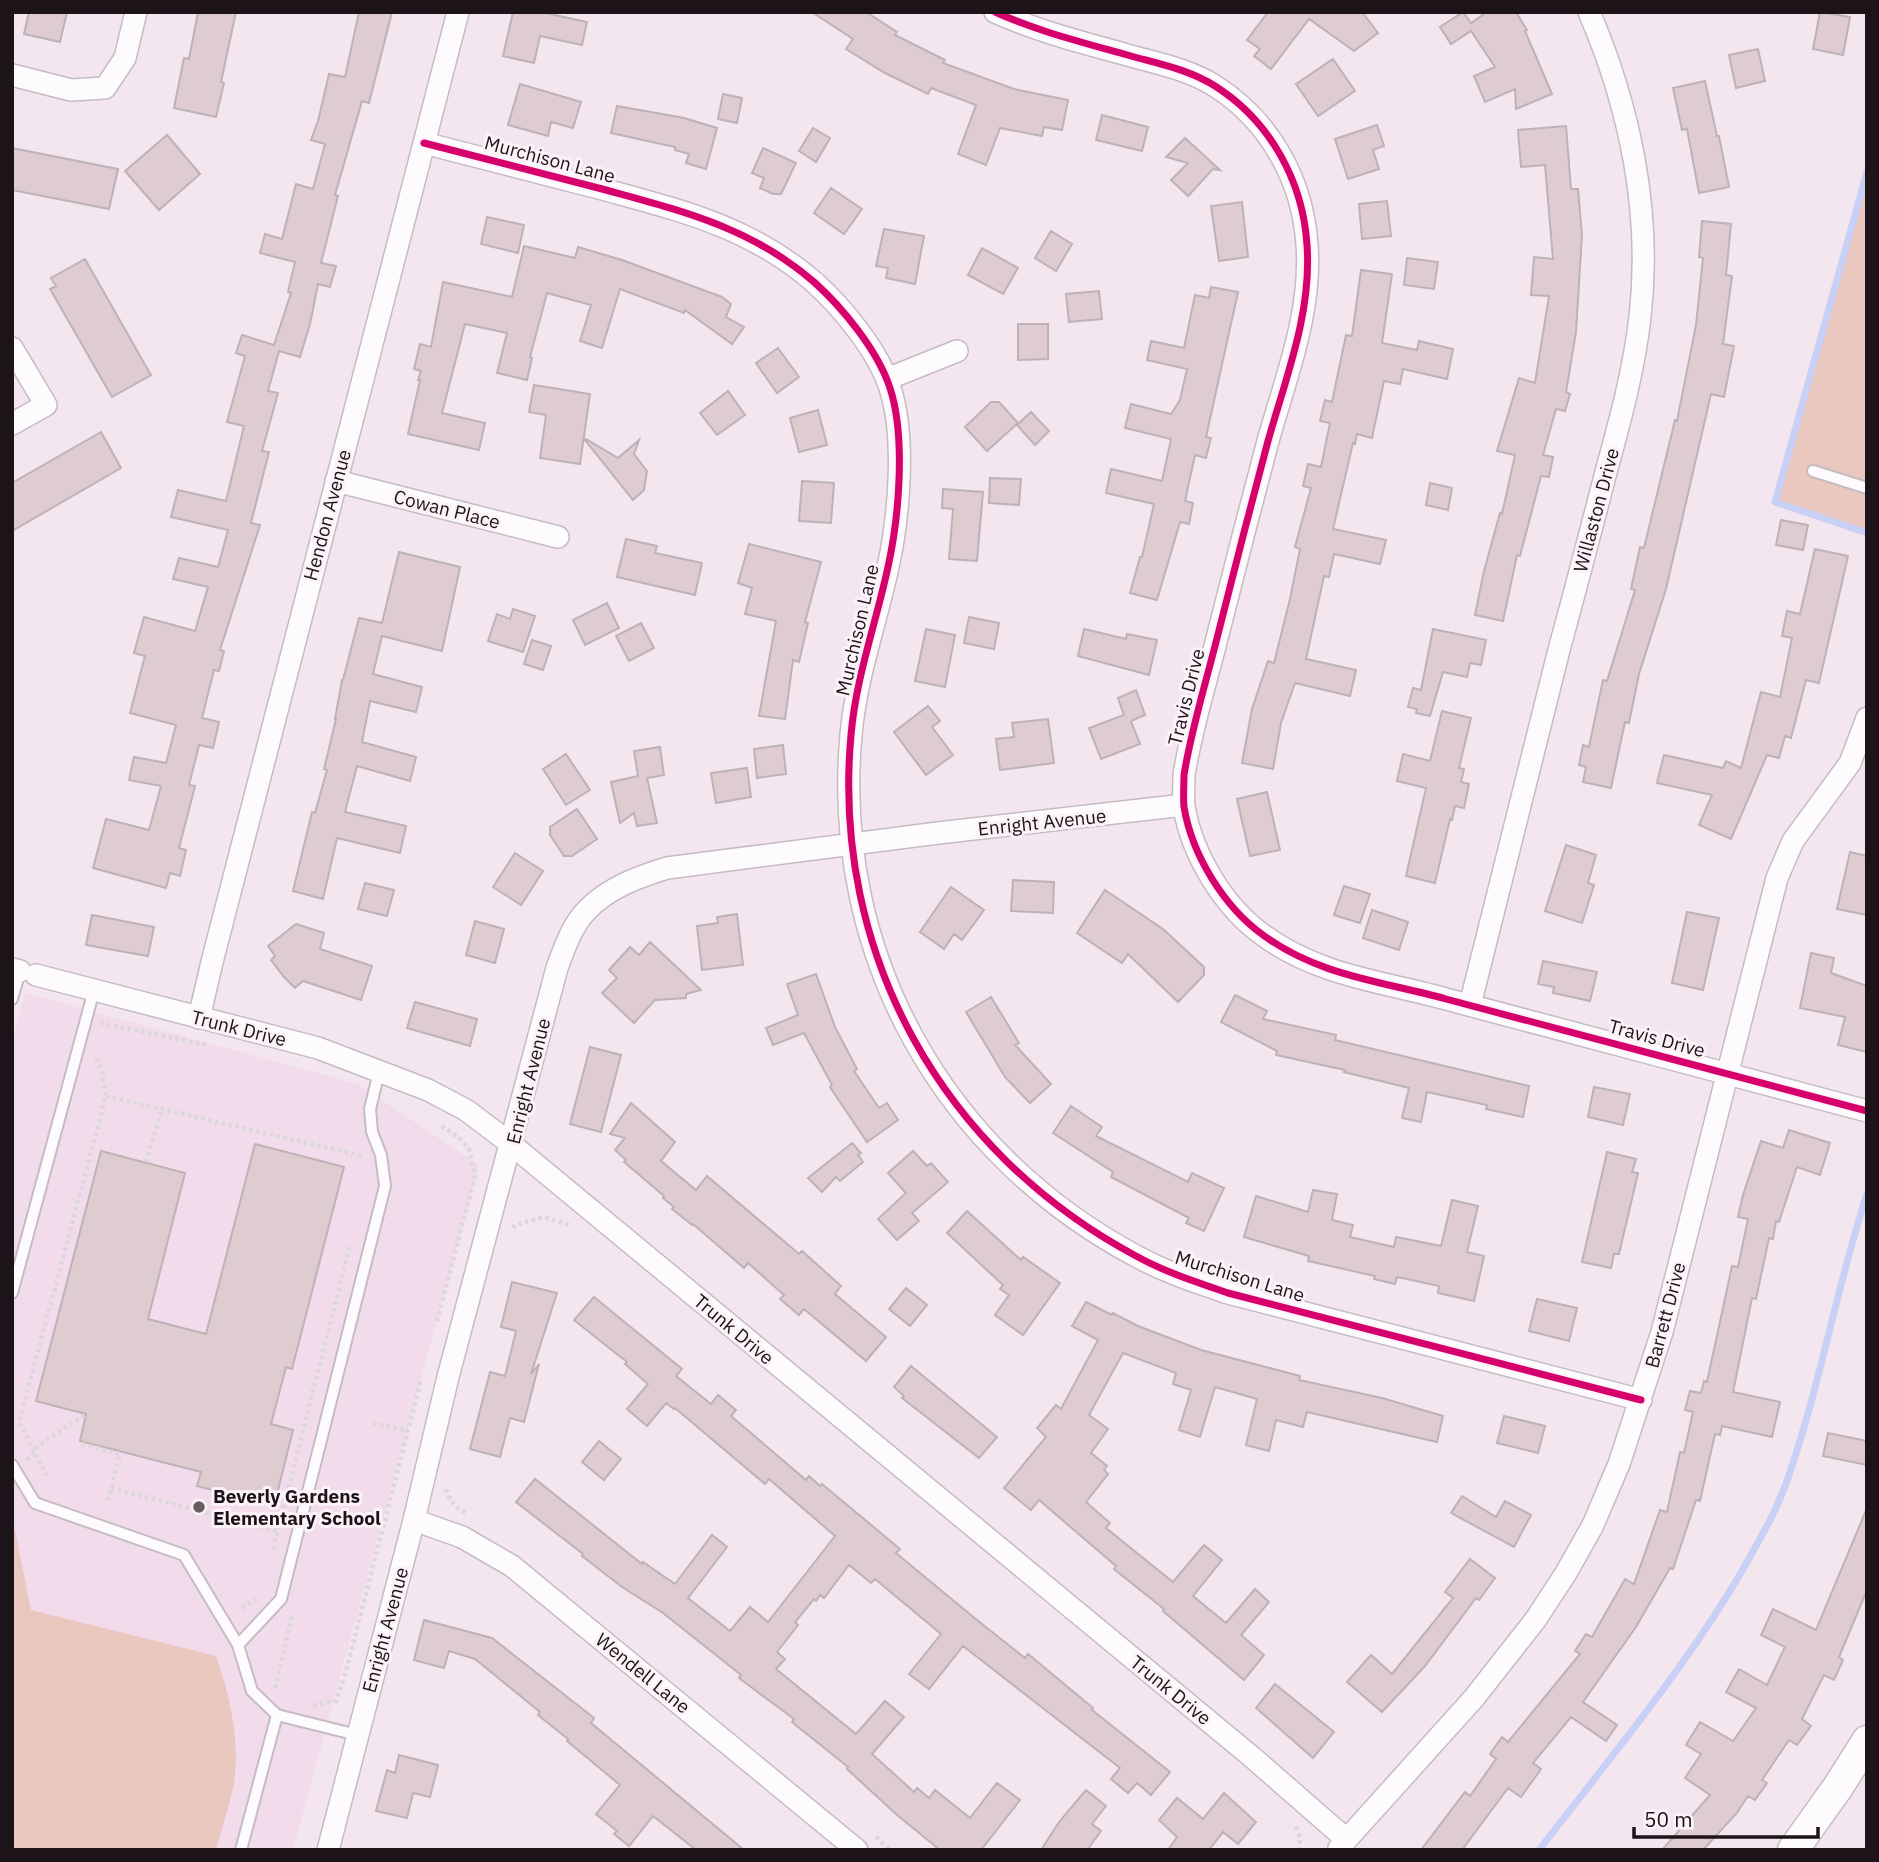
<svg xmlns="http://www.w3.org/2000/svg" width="1879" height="1862" viewBox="0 0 1879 1862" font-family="'IBM Plex Sans',sans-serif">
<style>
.built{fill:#f2dceb}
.green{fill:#ebc8bf}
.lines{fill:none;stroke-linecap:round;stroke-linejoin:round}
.stream{stroke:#c8d0f5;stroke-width:7}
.building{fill:#deccd1;stroke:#bdb2b6;stroke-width:2}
.lane-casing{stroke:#c5bcc2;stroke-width:14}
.street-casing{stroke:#c5bcc2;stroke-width:24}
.secondary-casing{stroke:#c5bcc2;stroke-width:33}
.path{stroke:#dbd7da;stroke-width:4.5;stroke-dasharray:3.5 3.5;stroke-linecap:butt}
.lane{stroke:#fdfbfd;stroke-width:10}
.street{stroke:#fdfbfd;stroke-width:21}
.secondary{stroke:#fdfbfd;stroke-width:30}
.cycleway-casing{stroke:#fcf3f9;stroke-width:11}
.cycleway{stroke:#d6006c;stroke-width:7}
.poi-dot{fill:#675e64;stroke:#fcf3f9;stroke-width:2.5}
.labels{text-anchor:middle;stroke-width:6;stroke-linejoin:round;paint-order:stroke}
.street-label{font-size:19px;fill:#1c1419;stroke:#fcf3f9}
.poi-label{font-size:19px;font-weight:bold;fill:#1c1419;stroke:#fcf3f9;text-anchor:start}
</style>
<rect width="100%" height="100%" fill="#f3e6ef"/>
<!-- built -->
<path class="built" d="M25 993 358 1084 479 1165 293 1850H12V1043Z"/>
<!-- green -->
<path class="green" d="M1867 184V533L1775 502Z
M12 1515 31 1610 216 1656C229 1691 239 1737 235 1775 232 1800 222 1826 216 1850H12Z"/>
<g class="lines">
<!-- stream -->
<path class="stream" d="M1867 172 1775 502 1867 533
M1539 1850C1609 1759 1684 1670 1742 1571 1758 1542 1776 1512 1787 1481 1820 1387 1836 1288 1867 1194"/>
</g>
<!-- building -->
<path class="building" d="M29 12H67L60 42 24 34Z
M198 12H236L221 82 224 83 216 117 174 108 184 58 189 59Z
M359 12H392L369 103 362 101 335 195 338 196 321 263 336 266 330 287 318 284 310 324 300 357 279 351 268 391 278 393 262 451 269 452 251 523 260 525 220 650 224 651 219 671 214 670 202 718 219 722 213 748 199 745 189 785 195 786 179 848 186 850 180 876 170 873 166 888 93 868 106 819 149 830 161 786 129 780 134 757 166 763 176 725 130 713 145 656 134 653 144 617 195 631 208 587 173 579 179 558 218 567 228 530 171 517 178 490 226 501 244 426 227 422 245 356 236 353 242 335 274 345 291 293 288 292 295 262 260 253 265 234 282 239 296 184 313 189 325 144 311 140 318 121 329 74 345 77Z
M513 12H541L587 22 582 45 540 36 534 63 503 56Z
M812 12H866L897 32 895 35 945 60 943 63 1014 89 1068 100 1062 130 1044 127 1042 136 1000 128 986 165 958 154 976 105 931 88 928 94 885 73 846 49 853 39Z
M1268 12H1362L1378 33 1354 51 1309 19 1271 69 1254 56 1260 49 1247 40Z
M1463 12 1471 23 1487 12H1516L1527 30 1525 31 1552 94 1516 109 1515 89 1485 102 1474 76 1495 67 1471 31 1451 44 1440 27Z
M1820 12 1850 17 1843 55 1813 49Z
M1758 49 1765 81 1736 88 1729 55Z
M1333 59 1355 91 1318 116 1296 84Z
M1705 81 1717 136H1719L1729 187 1699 193 1687 129 1682 130 1673 88Z
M520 84 581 102 573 128 551 122 548 136 508 125Z
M723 94 742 98 737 123 718 119Z
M617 106 684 118 717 128 706 169 686 163 689 154 675 150V147L611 133Z
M1102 115 1148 127 1142 151 1096 140Z
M1377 125 1384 146 1373 150 1379 169 1348 179 1335 139Z
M1566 126 1571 189H1578L1582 235 1576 332 1566 392 1570 394 1565 411 1556 409 1543 455 1553 457 1549 477 1541 476 1520 556 1517 555 1503 621 1475 615 1484 571 1500 513 1502 514 1515 455 1497 451 1519 378 1535 383 1549 296 1531 295 1534 257 1553 259 1545 165 1521 167 1518 130Z
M813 128 830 138 816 162 799 151Z
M167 135 200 174 159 210 125 171Z
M1185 138 1220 170 1213 169 1188 196 1171 180 1188 163 1166 157Z
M12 148 118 169 109 209 12 190Z
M763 148 796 163 781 194H773L760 188 764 178 752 173Z
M831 188 862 209 844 234 814 213Z
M1387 201 1391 236 1362 239 1359 204Z
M1242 202 1248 257 1219 261 1211 206Z
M487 217 524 225 518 253 481 244Z
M1702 221 1731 224 1726 275 1732 276 1723 344 1734 346 1724 397 1711 394 1666 589 1639 674 1629 723 1625 722 1611 788 1583 782 1586 767 1579 765 1583 745 1589 747 1603 680 1607 681 1635 590 1631 589 1640 547 1644 548 1675 420 1677 421 1696 325 1703 258 1699 257Z
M884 229 924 236 915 284 886 278 888 268 876 266Z
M1051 231 1072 244 1056 271 1035 258Z
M524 246 575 258 578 247 622 260 722 297 731 304 726 317 744 327 732 344 685 310 684 313 620 289 602 348 580 341 591 305 547 293 530 357 532 358 527 380 497 373 507 333 465 324 442 413 485 423 479 450 408 434 420 380H418L421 371 414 369 420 344 431 347 443 282 512 297Z
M982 248 1018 268 1003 294 968 275Z
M1407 258 1438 262 1434 289 1404 285Z
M85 259 151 375 112 397 50 289 56 286 51 278Z
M1361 270 1392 274 1382 343 1417 350 1419 341 1453 349 1447 379 1403 369 1400 384 1384 381 1372 438 1357 434 1355 444 1353 443 1333 529 1386 540 1380 564 1334 554 1329 577 1324 576 1306 659 1356 670 1350 696 1295 683 1281 723 1273 769 1242 763 1252 709 1268 661 1274 663 1290 599 1300 549 1295 547 1311 488 1303 486 1308 464 1321 467 1330 423 1320 421 1325 400 1332 402 1346 335 1352 336Z
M1211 287 1238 292 1206 437 1211 438 1206 458 1195 455 1185 501 1193 503 1189 524 1180 522 1157 600 1130 593 1140 557H1142L1154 504 1106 493 1111 469 1162 481 1171 439 1125 428 1131 404 1171 414 1180 400 1187 369 1147 360 1151 341 1184 348 1195 295 1209 298Z
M1099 291 1102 319 1069 322 1066 294Z
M1018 324H1048V359L1018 360Z
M778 348 799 377 777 393 756 363Z
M534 385 590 394 580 464 540 458 546 415 529 412Z
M728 391 745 415 717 435 700 413Z
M991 402H999L1018 423 987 451 965 427Z
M818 410 827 445 799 452 790 418Z
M1031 412 1049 431 1035 445 1017 425Z
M101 432 121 468 12 531V483Z
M586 439 618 458 639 440 634 454 647 471 644 490 633 500 585 440Z
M990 478 1021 479 1019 505 989 503Z
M802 481 834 483 831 523 799 521Z
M1430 483 1452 488 1448 510 1426 505Z
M943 489 983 492 977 561 949 559 953 509 942 508Z
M1781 520 1808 525 1803 550 1776 545Z
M626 539 657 546 655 553 702 563 695 595 617 577Z
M749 544 821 562 805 622 808 623 799 662 793 660 785 719 759 716 776 621 745 614 752 588 738 583Z
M1815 549 1848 556 1819 683 1806 680 1791 738 1785 736 1779 758 1767 755 1731 839 1699 825 1712 795 1657 783 1664 755 1723 768 1726 761 1741 768 1761 692 1780 697 1792 638 1782 636 1787 611 1800 614Z
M399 552 460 567 442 651 382 636 373 674 422 687 416 712 370 701 362 742 416 757 410 781 357 766 345 812 406 826 400 853 337 838 323 899 293 891 312 812 315 813 327 770 324 769 336 719H335L342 680H343L359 618 382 623Z
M607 603 619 628 585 645 573 620Z
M513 609 535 616 523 652 488 641 497 614 510 619Z
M969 617 999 623 994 649 964 643Z
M641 623 654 648 629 661 616 636Z
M926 629 955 635 945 687 915 681Z
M1084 629 1126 639 1127 634 1157 640 1149 675 1078 656Z
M1433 629 1486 640 1481 665 1470 663 1467 677 1443 672 1430 716 1416 713 1417 709 1408 707 1413 688 1421 690Z
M532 640 551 646 543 670 524 664Z
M1136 690 1145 715 1131 721 1140 744 1101 759 1089 728 1124 715 1118 698Z
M928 706 940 721 932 727 953 755 926 775 894 732Z
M1442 711 1471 718 1459 768 1464 769 1461 782 1469 784 1464 808 1455 806 1452 820 1450 819 1435 883 1406 876 1426 788 1397 781 1403 754 1430 761Z
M1048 719 1054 763 1000 770 996 739 1014 737 1012 723Z
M783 745 786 774 757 778 754 749Z
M660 747 664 775 647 778 657 823 637 826 634 813 620 823 611 782 638 776 634 751Z
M566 754 590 790 566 805 543 769Z
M747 768 751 797 716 803 711 773Z
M1267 792 1280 850 1250 856 1237 799Z
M577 809 597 839 572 856H564L550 835V827Z
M1566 845 1596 855 1588 883 1594 885 1582 923 1545 911Z
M1850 852 1867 856V915L1837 909Z
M515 853 543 871 521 905 493 887Z
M1013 880 1054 882 1053 913 1011 911Z
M365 883 394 890 387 916 358 909Z
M1344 886 1370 894 1360 923 1334 915Z
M951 887 984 910 962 940 954 934 944 949 920 932Z
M1105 890 1163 929 1204 967V975L1178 1002 1128 954 1122 963 1077 933Z
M1372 910 1408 922 1399 950 1363 938Z
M1687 912 1719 918 1703 990 1672 983Z
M737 914 743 965 702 970 697 926 718 923 717 917Z
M92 915 154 927 148 956 86 945Z
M475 921 504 929 495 963 466 955Z
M296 924 324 933 320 949 372 966 361 1000 303 981 295 988 284 977 271 960 275 956 268 946Z
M650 942 701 990 686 994V998L655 1000 634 1023 602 993 617 978 609 970 630 947 639 955Z
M1811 953 1834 958 1831 973 1867 986V1052L1838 1045 1845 1017 1800 1008Z
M1543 961 1597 972 1590 1001 1553 993 1554 987 1538 984Z
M816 974 835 1027 857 1069 854 1071 879 1108 887 1103 898 1120 867 1142 830 1087 832 1085 804 1033 773 1045 766 1028 798 1015 787 984Z
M1235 995 1267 1011 1263 1019 1336 1035 1335 1040 1529 1086 1523 1117 1486 1109 1487 1105 1427 1092 1421 1122 1402 1118 1409 1088 1344 1072 1345 1070 1276 1055 1277 1051 1221 1022Z
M991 997 1019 1043 1015 1045 1051 1084 1030 1103 1005 1077 966 1012Z
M415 1002 477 1019 470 1046 407 1028Z
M590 1047 621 1055 601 1132 570 1124Z
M1594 1087 1630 1094 1623 1125 1588 1117Z
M631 1103 675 1142 661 1161 696 1190 707 1176 799 1254 802 1251 841 1286 835 1294 886 1337 866 1361 804 1309 799 1315 780 1299 784 1295 748 1263 744 1268 693 1224 692 1225 672 1209 674 1207 663 1198 664 1196 624 1162 626 1160 615 1150 625 1138 610 1134Z
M1071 1106 1102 1127 1096 1136 1188 1182 1192 1173 1224 1188 1204 1231 1186 1223 1189 1218 1111 1177 1113 1172 1053 1133Z
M1789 1130 1830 1143 1820 1175 1797 1167 1779 1222 1776 1221 1773 1239 1769 1238 1756 1299 1752 1298 1733 1392 1780 1402 1772 1437 1722 1426 1720 1435 1715 1434 1700 1501 1696 1500 1673 1569 1670 1568 1636 1627 1583 1702 1617 1725 1606 1741 1571 1717 1533 1763 1541 1769 1521 1797 1508 1788 1462 1850H1421L1465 1792 1470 1796 1496 1759 1490 1754 1502 1737 1508 1742 1580 1654 1575 1651 1586 1634 1592 1637 1625 1579 1634 1584 1660 1510 1667 1512 1680 1452 1684 1453 1693 1412 1685 1410 1690 1391 1701 1393 1704 1381 1707 1382 1732 1266 1738 1267 1748 1219 1738 1217 1743 1195 1761 1141 1783 1148Z
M852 1143 861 1153 858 1155 863 1162 840 1181 836 1177 822 1192 808 1178Z
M255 1144 344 1167 292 1369 286 1367 271 1424 293 1430 274 1506 197 1486 201 1472 80 1441 86 1414 36 1401 101 1151 185 1173 148 1319 206 1334Z
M913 1151 927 1166 931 1163 948 1182 912 1213 919 1221 897 1240 878 1219 906 1193 888 1173Z
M1607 1152 1636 1159 1632 1172 1638 1173 1619 1254H1614L1611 1268 1582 1262Z
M1313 1190 1337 1194 1332 1220 1353 1225 1350 1237 1394 1247 1396 1237 1441 1246 1452 1200 1478 1206 1467 1252 1484 1256 1474 1301 1438 1293 1439 1286 1397 1277 1395 1284 1374 1279 1375 1276 1308 1261 1309 1256 1244 1237 1256 1196 1308 1212Z
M967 1211 1021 1260 1023 1257 1060 1283 1023 1335 995 1315 1009 1295 1000 1289 1003 1285 947 1233Z
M512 1282 557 1293 531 1374 539 1364 524 1422 510 1418 500 1457 470 1449 490 1372 505 1376 516 1331 501 1327Z
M906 1288 927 1305 910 1326 889 1309Z
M594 1297 682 1369 676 1376 711 1404 718 1395 736 1410 731 1416 806 1480 809 1476 820 1486 822 1484 900 1549 896 1553 972 1616 1025 1658 1028 1654 1093 1708 1092 1710 1170 1772 1151 1795 1137 1783 1128 1793 1111 1779 1120 1768 963 1646 929 1689 909 1674 941 1634 875 1579 871 1583 849 1565 824 1598 820 1595 816 1601 814 1599 795 1622 798 1625 777 1652 785 1659 776 1669 856 1734 885 1701 904 1717 872 1754 914 1792 917 1788 929 1798 935 1790 970 1818 997 1783 1020 1800 981 1850H940L897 1815 847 1769 848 1767 792 1722 794 1719 739 1678 741 1675 663 1613 622 1587 582 1556 583 1554 516 1502 535 1479 642 1564 643 1562 675 1584 712 1535 727 1547 688 1598 730 1631 750 1607 768 1622 835 1536 769 1479 765 1484 675 1408 674 1409 666 1403 647 1426 627 1409 648 1384 625 1364 627 1362 574 1320Z
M1537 1299 1577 1308 1569 1341 1529 1331Z
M1086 1302 1112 1315 1113 1313 1138 1326 1201 1350 1300 1376 1299 1380 1382 1398 1443 1416 1437 1442 1307 1412 1303 1427 1276 1420 1269 1451 1246 1445 1257 1399 1215 1387 1200 1437 1179 1430 1191 1390 1173 1384 1176 1373 1123 1353 1089 1415 1108 1429 1091 1453 1107 1466 1104 1470 1108 1474 1086 1502 1110 1523 1106 1528 1173 1582 1204 1545 1222 1560 1193 1596 1226 1623 1255 1589 1269 1602 1241 1635 1264 1655 1244 1680 1163 1611 1164 1609 1114 1569 1116 1566 1039 1500 1031 1510 1004 1488 1046 1437 1037 1428 1056 1405 1061 1409 1098 1340 1072 1326Z
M911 1366 997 1437 979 1458 902 1398 904 1396 894 1387Z
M1504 1416 1545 1426 1538 1453 1497 1443Z
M1828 1433 1867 1441V1465L1823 1456Z
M599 1441 621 1459 604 1480 582 1462Z
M1462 1496 1496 1517 1505 1501 1531 1515 1514 1547 1451 1513Z
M1867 1508V1590L1839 1657 1843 1660 1834 1680 1824 1675 1802 1719 1811 1726 1797 1745 1789 1740 1762 1780 1767 1783 1755 1800 1748 1796 1736 1814 1703 1850H1662L1710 1795 1685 1778 1701 1754 1686 1745 1700 1722 1733 1741 1756 1708 1726 1692 1739 1669 1767 1685 1785 1647 1761 1635 1773 1609 1816 1630Z
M1470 1559 1495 1578 1479 1600 1476 1598 1425 1666 1382 1712 1347 1682 1371 1655 1392 1674 1453 1598 1445 1592Z
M424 1620 492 1638 594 1718 591 1723 744 1850H696L653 1816 629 1846 614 1834 617 1831 596 1814 620 1785 567 1741 568 1739 538 1715 540 1712 475 1659 449 1651 444 1668 414 1660Z
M1275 1684 1334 1732 1313 1758 1256 1708Z
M399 1755 438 1765 430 1797 413 1793 407 1818 376 1811 387 1770 395 1773Z
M1086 1790 1106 1806 1092 1824 1101 1831 1087 1850H1041L1059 1822Z
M1224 1793 1256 1822 1238 1844 1223 1832 1209 1850H1168L1177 1837 1159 1820 1177 1798 1203 1819Z"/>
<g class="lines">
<defs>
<path id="lane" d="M1813 471 1867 488
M12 999 20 971
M12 1293 94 990
M12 1465 35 1503 184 1555 238 1645
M357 1735 277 1715 252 1691 238 1645 281 1599 385 1186 381 1155 372 1132 370 1109 379 1072
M241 1850 277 1715"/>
<path id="street" d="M995 12C1039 32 1085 43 1131 56 1160 64 1190 70 1215 86 1270 121 1303 181 1307 245 1312 312 1286 377 1268 441 1250 509 1232 578 1215 646 1204 689 1191 731 1184 775 1184 785 1183 796 1184 807 1192 855 1224 907 1263 935 1319 976 1381 981 1446 999 1586 1037 1727 1073 1867 1111
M12 75 71 90 105 88 125 58 136 12
M424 143C485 159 546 174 606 190 683 211 752 228 814 282 843 308 878 351 890 388 906 437 899 517 888 567 876 623 856 677 851 735 831 954 943 1153 1136 1256 1165 1272 1196 1282 1228 1293L1641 1400
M12 348 46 405 12 424
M887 379 957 351
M336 481 558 537
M12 969 20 971
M36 975 318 1048 428 1090 466 1110 511 1144 1252 1757 1346 1839
M1470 1005C1500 885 1529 765 1560 646 1576 588 1591 530 1606 472 1620 421 1634 370 1640 317 1652 213 1630 107 1589 12
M199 1018 212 962 458 12
M414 1520 462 1537 512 1566 857 1850
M1339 1848 1474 1698 1536 1619 1566 1573 1593 1525 1619 1464 1662 1332 1777 878 1793 841 1850 763 1867 718
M328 1850 414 1520 448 1377 557 968C564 949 572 925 587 910 608 888 638 877 667 868L938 833 1184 805"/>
<path id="secondary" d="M1793 1850 1838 1787 1867 1741"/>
</defs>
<!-- lane casing -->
<use href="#lane" class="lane-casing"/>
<!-- street casing -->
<use href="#street" class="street-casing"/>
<!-- secondary casing -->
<use href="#secondary" class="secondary-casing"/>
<!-- path -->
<path class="path" d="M100 1023 208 1045
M106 1096 363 1156
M146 1162 162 1110
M513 1228 515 1225 545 1217 570 1225
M437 1321 475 1176 469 1149 458 1137 440 1125
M373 1423 408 1431
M82 1444 120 1454 108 1500
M27 1460 39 1445 86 1414
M47 1476 19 1422 106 1096 102 1071 95 1055
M111 1488 277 1531
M446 1489C450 1502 455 1507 467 1513
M273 1549 350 1245
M242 1608 256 1599
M275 1688 293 1612
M313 1705 336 1701 346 1671 421 1380
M1296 1827 1300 1838 1299 1850
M876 1837 891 1850"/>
<!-- lane -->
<use href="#lane" class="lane"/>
<!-- street -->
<use href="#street" class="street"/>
<!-- secondary -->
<use href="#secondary" class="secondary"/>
<defs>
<path id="cycleway" d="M995 12C1039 32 1085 43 1131 56 1160 64 1190 70 1215 86 1270 121 1303 181 1307 245 1312 312 1286 377 1268 441 1250 509 1232 578 1215 646 1204 689 1191 731 1184 775 1184 785 1183 796 1184 807 1192 855 1224 907 1263 935 1319 976 1381 981 1446 999 1586 1037 1727 1073 1867 1111
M424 143C485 159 546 174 606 190 683 211 752 228 814 282 843 308 878 351 890 388 906 437 899 517 888 567 876 623 856 677 851 735 831 954 943 1153 1136 1256 1165 1272 1196 1282 1228 1293L1641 1400"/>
</defs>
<!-- cycleway casing -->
<use href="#cycleway" class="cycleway-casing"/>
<!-- cycleway -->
<use href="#cycleway" class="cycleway"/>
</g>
<!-- markers -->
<circle class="poi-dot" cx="199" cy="1507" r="7"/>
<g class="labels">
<!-- street labels -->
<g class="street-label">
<text transform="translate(550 159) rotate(15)" y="7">Murchison Lane</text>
<text transform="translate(447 509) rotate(14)" y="7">Cowan Place</text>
<text transform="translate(1596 510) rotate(-75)" y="7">Willaston Drive</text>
<text transform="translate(327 515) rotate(-75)" y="7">Hendon Avenue</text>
<text transform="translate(857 630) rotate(-77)" y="7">Murchison Lane</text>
<text transform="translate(1186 697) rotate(-76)" y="7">Travis Drive</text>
<text transform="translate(1042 822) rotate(-6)" y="7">Enright Avenue</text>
<text transform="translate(239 1028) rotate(14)" y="7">Trunk Drive</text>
<text transform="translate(1657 1038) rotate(15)" y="7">Travis Drive</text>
<text transform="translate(528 1081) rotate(-76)" y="7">Enright Avenue</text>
<text transform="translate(1240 1276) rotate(17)" y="7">Murchison Lane</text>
<text transform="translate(1665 1315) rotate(-75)" y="7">Barrett Drive</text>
<text transform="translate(734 1329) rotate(40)" y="7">Trunk Drive</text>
<text transform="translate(385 1630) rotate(-75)" y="7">Enright Avenue</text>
<text transform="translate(643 1673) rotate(39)" y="7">Wendell Lane</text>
<text transform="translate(1171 1690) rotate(39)" y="7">Trunk Drive</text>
</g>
<!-- poi labels -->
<g class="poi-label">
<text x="213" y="1503">Beverly Gardens<tspan x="213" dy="22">Elementary School</tspan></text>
</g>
</g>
<!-- border -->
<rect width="1879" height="1862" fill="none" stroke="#1c1419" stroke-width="28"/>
<!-- scale -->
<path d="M1634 1827v10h184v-10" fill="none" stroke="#1c1419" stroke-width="3.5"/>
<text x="1644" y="1827" font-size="21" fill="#1c1419" stroke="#fcf3f9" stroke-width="5" paint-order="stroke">50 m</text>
</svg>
